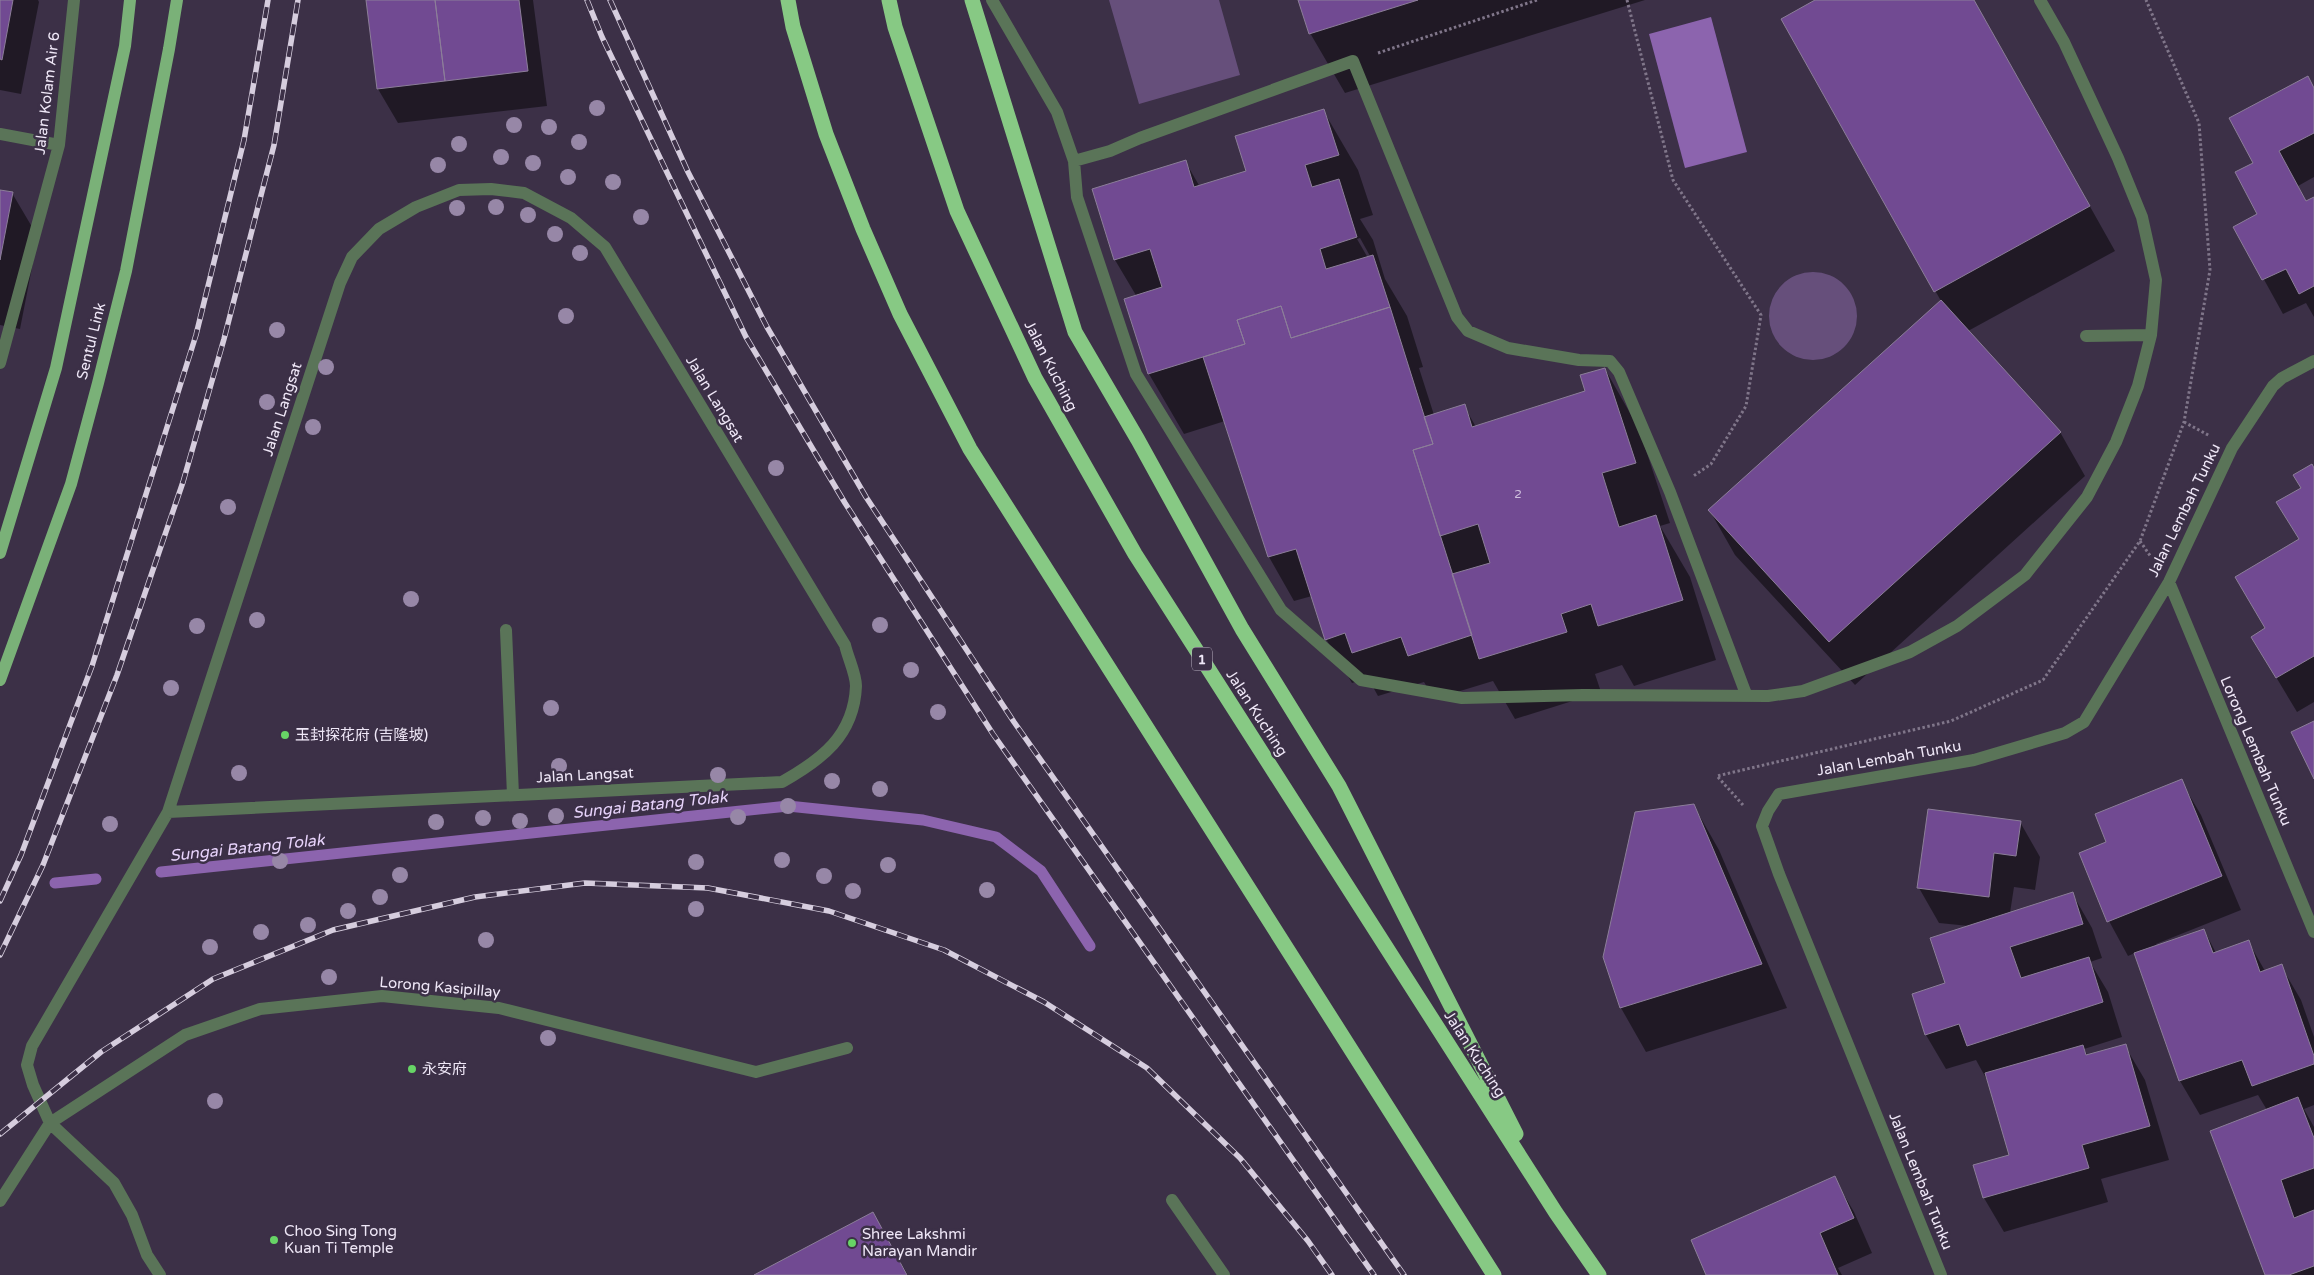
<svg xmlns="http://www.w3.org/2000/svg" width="2314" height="1275" viewBox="0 0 2314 1275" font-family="'Varela Round','Noto Sans SC',sans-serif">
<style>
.green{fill:#664f7b}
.water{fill:#8c64ae}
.shadow{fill:#0007;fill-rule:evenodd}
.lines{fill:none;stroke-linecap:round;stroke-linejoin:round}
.stream{stroke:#8c64ae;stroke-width:11}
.building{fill:#714a92;stroke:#8c7e99}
.path{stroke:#80768a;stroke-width:3;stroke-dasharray:2.5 2.5;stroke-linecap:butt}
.minor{stroke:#5a7458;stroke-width:12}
.major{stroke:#7ab178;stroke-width:12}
.highway{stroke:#87c984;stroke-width:15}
.rail-casing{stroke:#d6cdde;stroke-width:5.5}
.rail{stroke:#3c3047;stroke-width:4;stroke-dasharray:11;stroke-linecap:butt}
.tree{fill:#9787a7}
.poi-dot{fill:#67d466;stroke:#3c3047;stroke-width:2}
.labels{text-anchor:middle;stroke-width:5;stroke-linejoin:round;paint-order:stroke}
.number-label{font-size:12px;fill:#d0c0de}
.shield{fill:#3c3047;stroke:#b9b0c2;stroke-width:1}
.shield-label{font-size:14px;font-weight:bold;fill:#efe7f7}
.street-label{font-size:15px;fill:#efe7f7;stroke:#3c3047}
.poi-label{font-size:15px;fill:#efe7f7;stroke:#3c3047;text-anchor:start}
.water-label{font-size:16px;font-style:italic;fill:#e8d4fc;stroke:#3c3047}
</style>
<rect width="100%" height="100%" fill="#3c3047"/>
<!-- green -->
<path class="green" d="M1109 0H1219L1240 75 1139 104Z
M1769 316a44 44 0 1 1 88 0a44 44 0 1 1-88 0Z"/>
<!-- water -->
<path class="water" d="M1711 17 1747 152 1685 168 1649 34Z"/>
<!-- shadow -->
<path class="shadow" d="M0 0H38L39 2 21 94 0 90Z
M367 0H533L547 106 398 123 378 89Z
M1300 0H1645L1345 93 1310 33Z
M1817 0H1974L2115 251 1968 331 2060 432 2085 476 1855 685 1735 555 1710 511 1941 301 1782 19Z
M2314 89V177L2298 186 2306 202 2314 198V317L2306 303 2283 314 2235 227 2259 214 2254 164Z
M1323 110 1358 170 1373 215 1360 219 1373 240 1385 279 1407 316 1423 367 1419 368 1434 415 1464 406 1476 427 1587 392 1605 369 1639 429 1670 523 1660 526 1690 577 1716 660 1634 686 1622 665 1595 674 1601 692 1515 719 1493 681 1434 699 1424 682 1378 696 1368 678 1352 683 1326 639 1312 596 1294 601 1269 557 1225 421 1184 434 1149 374 1126 300 1137 297 1115 260 1093 189 1185 161 1200 187 1247 172ZM1360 238 1370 256 1368 258 1357 239Z
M0 191 12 193 38 237 20 329 0 325Z
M2314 470V702L2297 712 2273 672 2267 629 2300 540 2278 503 2302 488Z
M2181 781 2201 815 2241 910 2156 944 2157 946 2204 930 2216 953 2248 941 2265 971 2281 966 2301 1000 2314 1037V1105L2304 1109 2314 1127V1275H2266L2267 1110 2258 1095 2200 1115 2180 1081 2135 953 2128 956 2109 921 2080 854 2108 843Z
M1694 806 1719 850 1787 1008 1646 1052 1621 1008Z
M2020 822 2040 857 2035 890 2014 887 2010 913 2072 893 2092 928 2102 958 2090 962 2108 992 2122 1037 2084 1049 2088 1056 2125 1046 2145 1080 2169 1160 2101 1179 2108 1202 2004 1232 1984 1198 2011 1155 1987 1080 1976 1060 1946 1069 1926 1035 1914 995 1947 984 1969 926 1939 923 1919 888Z
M1834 1178 1854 1212 1872 1253 1838 1268 1842 1275H1708Z
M873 1214 908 1275H756Z"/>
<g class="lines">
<!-- stream -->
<path class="stream" d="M161 872 788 806 923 820 996 837 1041 871 1090 946
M55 883 96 879"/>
</g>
<!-- building -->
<path class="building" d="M0 0H13L2 60 0 59Z
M366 0H435L445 81 377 89Z
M435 0H519L528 71 445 81Z
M1298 0H1418L1309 34Z
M1815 0H1974L2090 206 1934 292 1781 19Z
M2308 76 2314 88V133L2279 151 2306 201 2314 197V286L2299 294 2286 269 2262 280 2233 227 2257 214 2235 172 2253 163 2229 118Z
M1324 109 1339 155 1305 165 1312 187 1339 179 1357 237 1320 249 1326 269 1373 255 1390 307 1291 338 1281 306 1237 320 1245 344 1148 374 1124 299 1162 287 1150 249 1114 260 1092 189 1186 160 1194 187 1246 171 1235 136Z
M0 190 13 192 0 260Z
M1941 300 2061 432 1829 642 1708 510Z
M1281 306 1291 338 1390 307 1433 444 1413 450 1472 635 1408 656 1401 637 1352 653 1345 633 1325 640 1296 549 1268 557 1203 357 1245 344 1237 320Z
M1605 368 1636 463 1602 473 1619 527 1656 515 1683 600 1598 626 1591 604 1561 614 1567 632 1479 659 1452 574 1490 563 1478 524 1440 536 1413 450 1433 444 1424 417 1465 404 1472 427 1585 391 1580 375Z
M2312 464 2314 468V656L2276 678 2251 637 2265 628 2235 577 2299 539 2276 502 2301 488 2293 475Z
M2314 721V779L2291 732Z
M2182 779 2222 876 2107 922 2079 853 2106 842 2095 814Z
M1694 804 1762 964 1620 1008 1603 957 1635 812Z
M1928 809 2021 821 2016 856 1994 853 1989 897 1917 888Z
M2073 892 2083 924 2010 947 2021 978 2089 957 2103 1002 1967 1046 1959 1024 1925 1035 1912 994 1945 983 1930 938Z
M2204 929 2213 953 2249 940 2260 972 2282 964 2314 1056V1064L2252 1086 2242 1060 2179 1081 2134 953Z
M2126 1044 2150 1126 2082 1145 2089 1168 1983 1198 1973 1165 2009 1155 1985 1073 2083 1045 2086 1055Z
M2298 1097 2314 1138V1168L2281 1180 2294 1218 2314 1210V1266L2289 1275H2265L2210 1131Z
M1835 1176 1854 1218 1820 1233 1838 1275H1706L1691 1240Z
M873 1212 907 1275H754Z"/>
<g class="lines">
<!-- path -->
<path class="path" d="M1627 0 1673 180 1761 315 1746 406 1711 464 1692 477
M1378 53 1537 0
M2184 422 2210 436
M2140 541 2151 557
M1743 805 1717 776 1951 721 2043 680 2140 541 2184 422 2210 270 2199 123 2146 0"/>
<!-- minor -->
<path class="minor" d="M992 0 1057 112 1074 161 1110 151 1140 138 1353 61 1457 317 1468 331 1508 348 1579 360 1610 361 1619 372 1670 492 1746 694
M0 134 59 145
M1074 161 1077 197 1136 374 1281 610 1361 680 1462 698 1583 695 1768 696 1803 691 1910 652 1957 626 2025 575 2087 497 2116 442 2138 386 2151 335 2156 280 2142 217 2118 158 2064 42 2040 0
M2086 336 2151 335
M0 363 59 145 74 0
M2169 582 2314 932
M506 630 513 795
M1172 1200 1224 1275
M0 1201 50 1123 185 1035 260 1009 382 996 499 1008 756 1072 847 1048
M160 1275 147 1255 132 1215 114 1183 50 1123 33 1085 27 1065 32 1046 168 812 340 283 352 257 379 229 416 207 459 190 491 189 524 193 571 218 605 247 845 645C848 658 856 674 856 686 854 736 821 760 782 782L168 812
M1941 1275 1779 874 1762 826 1768 811 1779 794 1974 760 2065 733 2084 722 2169 582 2232 448 2273 386 2282 378 2314 361"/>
<!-- major -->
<path class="major" d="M0 553 56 368 125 46 130 0
M0 680 71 484 98 383 126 271 169 49 177 0"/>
<!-- highway -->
<path class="highway" d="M788 0 793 27 826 134 863 229 900 314 970 449 1494 1275
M889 0 895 27 957 211 1035 378 1135 554 1556 1213 1599 1275
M972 0 1075 332 1138 440 1242 629 1339 786 1516 1134"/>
<defs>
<path id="rail" d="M587 0 602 37 746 337 845 503 993 734 1374 1275
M610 0 688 172 767 327 866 497 1014 722 1404 1275
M0 901 21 855 92 666 196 335 244 140 268 0
M0 955 43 865 117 675 183 482 224 339 274 145 298 0
M0 1134 101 1052 213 979 333 930 475 897 585 883 708 888 829 911 944 950 1044 1002 1147 1068 1240 1158 1308 1241 1332 1275"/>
</defs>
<!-- rail casing -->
<use href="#rail" class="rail-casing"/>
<!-- rail -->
<use href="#rail" class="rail"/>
</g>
<!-- trees -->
<g class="tree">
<circle cx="597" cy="108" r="8"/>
<circle cx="514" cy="125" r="8"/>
<circle cx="549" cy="127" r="8"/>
<circle cx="579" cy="142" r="8"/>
<circle cx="459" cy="144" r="8"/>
<circle cx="501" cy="157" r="8"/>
<circle cx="533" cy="163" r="8"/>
<circle cx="438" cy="165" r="8"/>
<circle cx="568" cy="177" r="8"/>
<circle cx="613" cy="182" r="8"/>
<circle cx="496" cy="207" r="8"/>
<circle cx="457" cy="208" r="8"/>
<circle cx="528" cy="215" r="8"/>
<circle cx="641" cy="217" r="8"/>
<circle cx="555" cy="234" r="8"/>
<circle cx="580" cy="253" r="8"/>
<circle cx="566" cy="316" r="8"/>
<circle cx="277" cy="330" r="8"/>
<circle cx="326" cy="367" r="8"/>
<circle cx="267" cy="402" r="8"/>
<circle cx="313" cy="427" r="8"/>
<circle cx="776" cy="468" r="8"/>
<circle cx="228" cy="507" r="8"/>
<circle cx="411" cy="599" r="8"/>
<circle cx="257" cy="620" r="8"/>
<circle cx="880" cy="625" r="8"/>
<circle cx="197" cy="626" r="8"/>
<circle cx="911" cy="670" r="8"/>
<circle cx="171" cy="688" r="8"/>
<circle cx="551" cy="708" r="8"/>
<circle cx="938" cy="712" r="8"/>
<circle cx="559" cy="766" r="8"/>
<circle cx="239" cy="773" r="8"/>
<circle cx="718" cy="775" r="8"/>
<circle cx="832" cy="781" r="8"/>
<circle cx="880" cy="789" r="8"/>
<circle cx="788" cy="806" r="8"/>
<circle cx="556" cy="816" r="8"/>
<circle cx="738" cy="817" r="8"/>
<circle cx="483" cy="818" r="8"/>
<circle cx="520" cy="821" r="8"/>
<circle cx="436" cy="822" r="8"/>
<circle cx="110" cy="824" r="8"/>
<circle cx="782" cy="860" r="8"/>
<circle cx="280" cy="861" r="8"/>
<circle cx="696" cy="862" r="8"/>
<circle cx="888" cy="865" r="8"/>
<circle cx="400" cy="875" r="8"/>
<circle cx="824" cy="876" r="8"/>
<circle cx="987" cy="890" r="8"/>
<circle cx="853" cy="891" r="8"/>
<circle cx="380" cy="897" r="8"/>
<circle cx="696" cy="909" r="8"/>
<circle cx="348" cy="911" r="8"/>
<circle cx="308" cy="925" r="8"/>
<circle cx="261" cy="932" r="8"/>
<circle cx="486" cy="940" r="8"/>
<circle cx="210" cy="947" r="8"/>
<circle cx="329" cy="977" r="8"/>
<circle cx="548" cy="1038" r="8"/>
<circle cx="215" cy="1101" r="8"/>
</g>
<!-- markers -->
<g class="poi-dot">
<circle cx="285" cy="735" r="5"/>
<circle cx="412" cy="1069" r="5"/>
<circle cx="274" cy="1240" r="5"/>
<circle cx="852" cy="1243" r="5"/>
</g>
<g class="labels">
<!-- number labels -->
<g class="number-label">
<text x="1518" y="498">2</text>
</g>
<!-- shield labels -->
<rect class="shield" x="1192" y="647.5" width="20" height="23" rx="4"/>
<g class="shield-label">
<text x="1202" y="664">1</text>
</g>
<!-- street labels -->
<g class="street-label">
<text transform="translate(47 93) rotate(-83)" y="5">Jalan Kolam Air 6</text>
<text transform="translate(91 341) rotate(-76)" y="5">Sentul Link</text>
<text transform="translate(1051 366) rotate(63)" y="5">Jalan Kuching</text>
<text transform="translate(715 399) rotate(59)" y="5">Jalan Langsat</text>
<text transform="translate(282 409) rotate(-72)" y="5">Jalan Langsat</text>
<text transform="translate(2184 510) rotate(-64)" y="5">Jalan Lembah Tunku</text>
<text transform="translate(1257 713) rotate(57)" y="5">Jalan Kuching</text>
<text transform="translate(2256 751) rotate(67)" y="5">Lorong Lembah Tunku</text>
<text transform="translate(1889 758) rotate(-10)" y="5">Jalan Lembah Tunku</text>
<text transform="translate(585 775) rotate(-3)" y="5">Jalan Langsat</text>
<text transform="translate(440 987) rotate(5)" y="5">Lorong Kasipillay</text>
<text transform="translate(1475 1054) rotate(57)" y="5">Jalan Kuching</text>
<text transform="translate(1921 1181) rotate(68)" y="5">Jalan Lembah Tunku</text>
</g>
<!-- poi labels -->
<g class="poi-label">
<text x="295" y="740">玉封探花府 (吉隆坡)</text>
<text x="422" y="1074">永安府</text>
<text x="284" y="1236">Choo Sing Tong<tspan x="284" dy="17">Kuan Ti Temple</tspan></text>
<text x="862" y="1239">Shree Lakshmi<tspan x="862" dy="17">Narayan Mandir</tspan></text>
</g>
<!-- water labels -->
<g class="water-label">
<text transform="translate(650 804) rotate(-6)" y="6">Sungai Batang Tolak</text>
<text transform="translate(247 847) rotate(-6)" y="6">Sungai Batang Tolak</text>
</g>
</g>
</svg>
